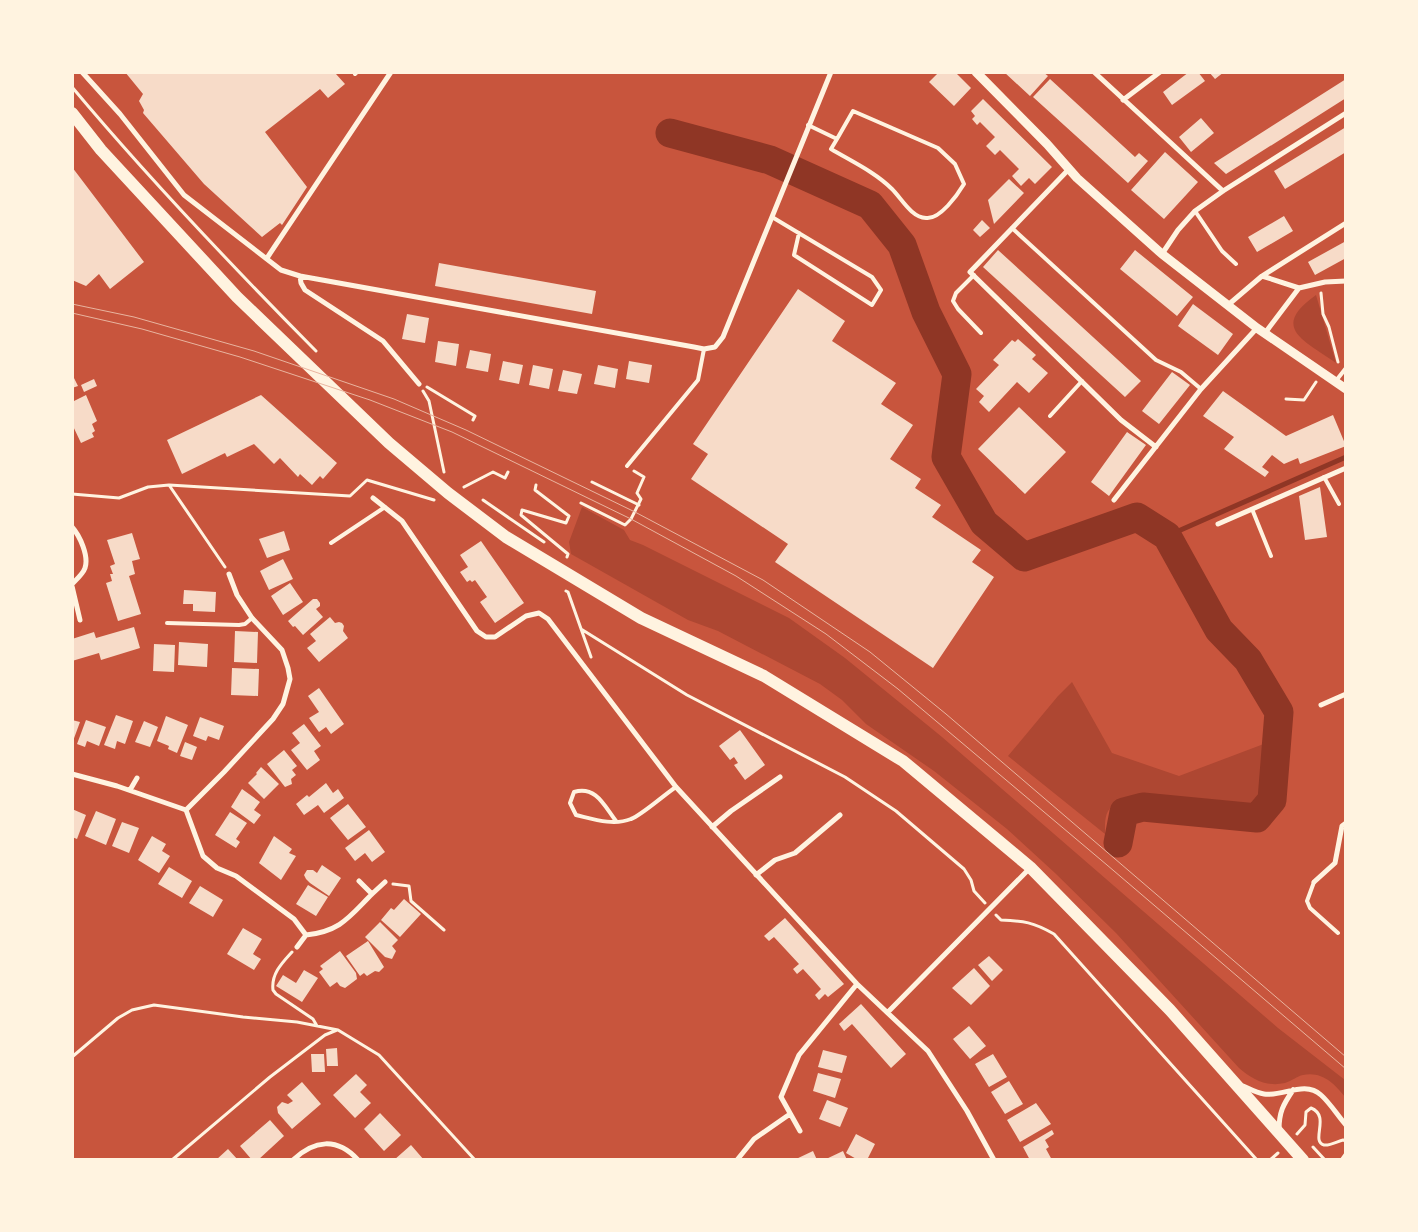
<svg xmlns="http://www.w3.org/2000/svg" width="1418" height="1232" viewBox="0 0 1418 1232" font-family="Signika,sans-serif">
<style>
.green{fill:#ae4732}
.lines{fill:none;stroke-linecap:round;stroke-linejoin:round}
.stream{stroke:#8f3625;stroke-width:5}
.river{stroke:#8f3625;stroke-width:29}
.building{fill:#f7dbc8}
.path{stroke:#fff3e0;stroke-width:3}
.service{stroke:#fff3e0;stroke-width:4}
.minor{stroke:#fff3e0;stroke-width:5}
.tertiary{stroke:#fff3e0;stroke-width:9}
.primary{stroke:#fff3e0;stroke-width:12}
.tram{stroke:#e9b49f;stroke-width:1}
</style>
<rect width="100%" height="100%" fill="#c8553d"/>
<!-- green -->
<path class="green" d="M1316 295 1336 363C1305 341 1269 328 1316 295Z
M582 507 624 530 630 540 643 545 789 618 845 658 942 737 1278 1028 1345 1080V1097C1335 1084 1322 1071 1303 1075 1297 1076 1292 1081 1285 1083 1267 1087 1253 1080 1239 1068L1116 933 1055 873 1007 829 934 771 866 724 842 700 820 684 718 631 688 620 571 554 569 542Z
M1072 682 1112 753 1179 776 1269 742 1268 795 1260 807 1250 811C1222 807 1137 790 1116 803 1104 810 1105 822 1105 834L1008 756 1058 696Z"/>
<g class="lines">
<!-- stream -->
<path class="stream" d="M1167 536 1346 457"/>
<!-- river -->
<path class="river" d="M670 133 770 160 870 205 902 245 926 312 957 374 946 457 984 523 1024 557 1137 517 1167 536 1219 630 1248 660 1279 712 1272 800 1257 818 1143 807 1124 812 1118 843"/>
</g>
<!-- building -->
<path class="building" d="M125 72H338L336 74 345 84 328 98 320 89 265 132 307 187 282 225 280 223 262 237 204 184 143 113 144 110 139 101 143 94Z
M939 72H955L971 88 954 106 929 82Z
M1004 72H1043L1048 76 1030 96Z
M1189 72H1198L1205 81 1172 105 1163 92Z
M1209 72H1224L1215 79Z
M1050 79 1135 157 1139 153 1148 161 1128 183 1033 97Z
M1346 79V98L1226 174 1214 163Z
M983 99 1052 167 1035 184 1029 178 1021 186 1012 176 1019 169 1000 150 995 155 986 146 995 137 980 122 977 125 972 119 975 116 971 111Z
M1201 118 1214 133 1191 152 1179 137Z
M1346 127V152L1285 189 1274 171Z
M1165 152 1198 182 1164 219 1131 190Z
M72 167 144 262 110 289 99 274 86 286 72 280Z
M1009 179 1024 193 994 224 988 200Z
M1284 216 1293 231 1257 252 1248 237Z
M982 220 990 228 980 237 973 230Z
M1346 241V258L1315 275 1308 262Z
M998 250 1141 381 1125 397 983 267Z
M1135 250 1193 297 1177 316 1120 269Z
M439 263 596 291 592 314 435 286Z
M798 289 845 321 832 341 896 383 881 404 913 425 890 459 921 479 915 488 941 505 932 517 981 550 972 562 994 577 933 668 775 562 788 544 691 479 708 454 693 444Z
M1193 304 1233 334 1218 355 1178 326Z
M407 314 429 318 425 343 402 339Z
M1018 339 1036 355 1032 359 1048 373 1029 393 1017 382 989 412 979 402 984 396 976 389 999 365 993 360 1012 340 1015 342Z
M438 341 459 344 456 366 435 362Z
M470 350 491 354 488 372 466 368Z
M503 361 523 365 519 384 499 380Z
M629 361 652 365 649 383 626 379Z
M533 365 553 369 549 389 529 385Z
M598 365 618 369 615 388 594 384Z
M563 370 582 374 577 394 558 391Z
M1172 372 1190 385 1159 424 1142 411Z
M72 374 78 386 72 388Z
M94 379 97 386 84 392 81 385Z
M1223 391 1286 436 1333 415 1346 446 1300 464 1298 458 1284 464 1272 455 1262 467 1269 472 1265 477 1224 449 1234 437 1203 416Z
M86 395 97 421 92 424 95 431 92 433 94 437 81 443 72 424V402Z
M261 395 337 463 323 479 320 476 312 485 300 474 298 477 280 458 274 464 254 444 227 457 225 453 182 474 167 440Z
M1019 407 1066 452 1025 494 978 449Z
M1127 432 1146 445 1109 496 1091 482Z
M1320 487 1327 537 1305 540 1299 496Z
M284 531 290 550 267 558 259 539Z
M132 533 140 559 132 561 135 574 129 576 141 614 118 621 106 583 112 581 110 574H113L110 566 115 564 107 540Z
M481 541 524 603 495 623 480 602 487 597 475 580 472 582 470 580 467 582 460 572 468 567 460 555Z
M283 559 293 579 269 590 260 571Z
M290 583 303 602 283 615 271 596Z
M184 590 216 592 215 612 193 611V604H183Z
M313 599H317L320 603V606L316 609 323 617 303 635 295 626 293 627 288 621Z
M330 617 335 623 339 622 342 623 344 626 343 631 348 638 319 662 307 648 316 641 310 634Z
M134 627 140 648 101 660 99 653 72 661V639L94 632 96 638Z
M235 631 258 632 257 663 234 662Z
M179 642 208 644 207 667 178 665Z
M154 644 175 645 174 672 153 671Z
M232 668 259 669 258 696 231 695Z
M319 688 344 724 331 734 326 727 319 732 309 718 319 712 308 696Z
M116 715 133 721 125 744 117 741 115 749 104 745Z
M166 716 188 725 177 753 168 749 169 746 157 741Z
M200 717 224 726 219 740 208 736 206 741 193 736Z
M72 720 80 722 73 741H72Z
M86 720 106 727 99 746 87 741 85 747 77 744Z
M144 721 158 727 150 747 135 742Z
M304 724 321 746 314 751 320 760 307 770 291 750 300 743 292 733Z
M740 730 765 765 745 780 734 765 738 763 734 757 730 760 719 746Z
M185 742 197 747 192 760 180 756Z
M284 750 297 766 292 770 296 775 291 779 292 784 285 787 267 764Z
M261 767 279 784 264 799 248 783 257 774 256 773Z
M326 783 333 793 338 789 344 798 324 813 318 805 304 815 296 804 307 795 309 797Z
M242 789 260 802 254 810 261 815 254 824 231 807Z
M348 804 366 827 348 840 330 818Z
M72 809 86 815 77 839 72 837Z
M96 811 116 819 106 845 85 836Z
M230 812 247 823 236 839 240 842 236 848 215 835Z
M122 822 139 828 129 853 112 846Z
M369 830 385 852 372 862 365 853 355 861 345 848Z
M152 836 166 844 162 851 170 856 159 873 138 860Z
M274 836 292 849 289 853 296 856 281 880 259 863Z
M322 865 341 878 329 896 310 883 306 879 304 875 307 870H313L317 873Z
M169 867 192 881 182 898 158 884Z
M308 885 328 897 316 916 296 904Z
M200 886 223 900 213 917 189 903Z
M404 899 421 914 400 937 381 920 391 908 394 910Z
M785 918 844 984 828 997 825 994 819 1000 815 995 821 989 814 981 803 969 797 974 793 969 799 964 774 937 769 941 764 936Z
M380 922 398 940 392 946 396 951 392 959 385 957 365 937Z
M243 928 262 939 253 954 261 959 254 970 227 954Z
M368 941 384 967 379 972 375 971 367 976 364 973 360 976 346 956Z
M340 951 356 973 357 979 345 988 340 986 337 982 330 987 319 972 323 969 320 966Z
M989 956 1003 970 992 981 978 965Z
M974 968 990 986 971 1005 952 988Z
M304 970 318 978 302 1002 276 986 283 975 296 983Z
M861 1004 906 1054 891 1068 852 1024 844 1031 839 1024Z
M969 1026 986 1046 970 1059 953 1039Z
M337 1048 338 1066H327L326 1049Z
M823 1050 847 1056 842 1073 818 1067Z
M311 1054H324L325 1072H312Z
M993 1054 1007 1077 989 1087 975 1064Z
M818 1073 841 1079 835 1098 813 1091Z
M356 1074 367 1085 360 1092 371 1103 355 1118 333 1095Z
M1009 1081 1023 1104 1005 1114 991 1092Z
M302 1082 321 1104 292 1129 278 1113 277 1107 282 1102 288 1104 293 1101 287 1095Z
M827 1100 848 1108 840 1127 819 1119Z
M1036 1103 1051 1124 1020 1142 1007 1120Z
M380 1113 401 1135 384 1151 364 1129Z
M270 1120 284 1136 258 1160H252L240 1146Z
M1052 1130 1054 1134 1045 1140 1049 1147 1046 1149 1052 1160H1030L1023 1147Z
M856 1134 875 1144 867 1160H858L846 1153Z
M411 1145 424 1160H394Z
M228 1149 238 1160H216Z
M813 1151 817 1160H794Z
M843 1151 847 1160H824Z"/>
<g class="lines">
<!-- path -->
<path class="path" d="M72 87C149 179 232 266 316 351
M1321 293 1323 314 1329 327 1338 362
M427 387 475 416 473 420
M423 391 429 401 444 472
M1286 399 1304 400 1316 382
M592 482 639 505
M169 485 350 496 367 480 434 500
M536 485 535 490 569 516 566 523 522 510 521 515 568 554 567 557
M464 487 493 472 505 478 508 472
M72 494 119 498 148 487 169 485 225 567
M483 500 544 542
M581 503 625 525 631 519 641 499 637 493 644 477 634 471
M566 591 568 592 591 657
M581 629 687 695 845 777 896 811 964 869 971 880 974 891 985 903
M393 884 409 886 411 901 444 930
M996 915 1001 920C1024 921 1033 922 1054 934L1257 1160
M292 952C282 963 271 974 273 990L276 994 313 1019 317 1026
M72 1057 118 1018 132 1010 154 1005 243 1017 297 1022 338 1030 379 1055 475 1160
M1297 1134 1305 1125 1306 1112 1311 1108C1331 1116 1310 1141 1324 1145 1330 1146 1338 1141 1343 1140L1346 1141
M1313 1147 1325 1160
M172 1160 270 1077 325 1035 337 1030
M1270 1160 1278 1153
M1341 1160 1346 1153"/>
<!-- service -->
<path class="service" d="M355 74 357 72
M808 125 837 139 853 111 938 148 955 164 964 184C958 194 940 220 926 218 911 217 902 199 892 189 875 172 851 161 831 149L837 139
M1195 211 1222 251 1236 264
M772 217 872 277 881 290 872 305 794 255 799 233
M1012 228 1156 360 1181 372 1201 389
M974 275 956 293 953 301 958 309 981 333
M1335 382 1346 368
M1050 416 1082 381
M627 466 698 380 704 349
M1324 477 1339 504
M1252 509 1271 556
M331 543 385 507
M167 623 239 625 245 624 252 618
M616 821C605 807 596 785 574 792L570 803 576 815C593 819 613 826 631 819 642 815 665 794 676 787
M1314 882 1307 901 1310 908 1338 933"/>
<!-- minor -->
<path class="minor" d="M82 72 120 114 184 195 281 270 300 276 301 283 305 290 383 341 419 384
M1094 72 1223 191
M1123 100 1160 72
M1069 169 970 272 1121 420 1156 447
M1162 254 1178 230 1195 211 1223 191 1346 113
M267 258 391 72
M300 276 694 347 704 349 715 347 723 337 831 72
M1262 276 1299 288 1325 282 1346 281
M1228 305 1262 276 1346 223
M1265 333 1299 288
M373 498 402 521 477 631 486 637H495L526 616 539 613 548 619 676 787 857 984 928 1051 967 1111 994 1160
M1114 500 1201 389 1257 328
M1218 524 1346 468
M72 527C80 536 89 556 85 568 83 574 76 580 72 584
M72 586 80 620
M1321 705 1346 694
M72 774 117 786 186 810 203 856 217 868 236 876 294 919 306 935C341 931 349 917 372 894L359 881
M130 790 137 778
M186 810 224 772 273 719 283 704 290 679 288 668 282 650 252 618 237 595 229 574
M712 827 731 811 780 777
M756 875 775 860 795 853 840 815
M1314 882 1335 863 1342 826 1346 823
M372 894 385 882
M297 947 306 935
M888 1012 1030 868
M1243 1086C1250 1089 1256 1093 1264 1094 1282 1097 1305 1080 1321 1095 1330 1103 1338 1116 1346 1125
M1279 1130C1279 1112 1283 1105 1293 1090
M800 1131 781 1097 799 1055 857 984
M293 1160C314 1140 337 1137 358 1160
M737 1160 754 1139 790 1114"/>
<!-- tertiary -->
<path class="tertiary" d="M976 72 1047 144 1077 178 1162 254 1257 328 1346 389"/>
<!-- primary -->
<path class="primary" d="M72 113 101 150 237 297 389 443 448 493 506 537 641 618 764 676 903 761 1030 867 1170 1010 1303 1160"/>
<!-- tram -->
<path class="tram" d="M72 304 134 317 254 351 394 399 466 430 635 512 763 580 870 652 946 714 1346 1057
M72 313 142 329 240 357 370 400 452 432 631 519 736 576 826 634 898 689 1107 865 1346 1069"/>
</g>
<!-- border -->
<rect width="1418" height="1232" fill="none" stroke="#fff3e0" stroke-width="148"/>
</svg>
